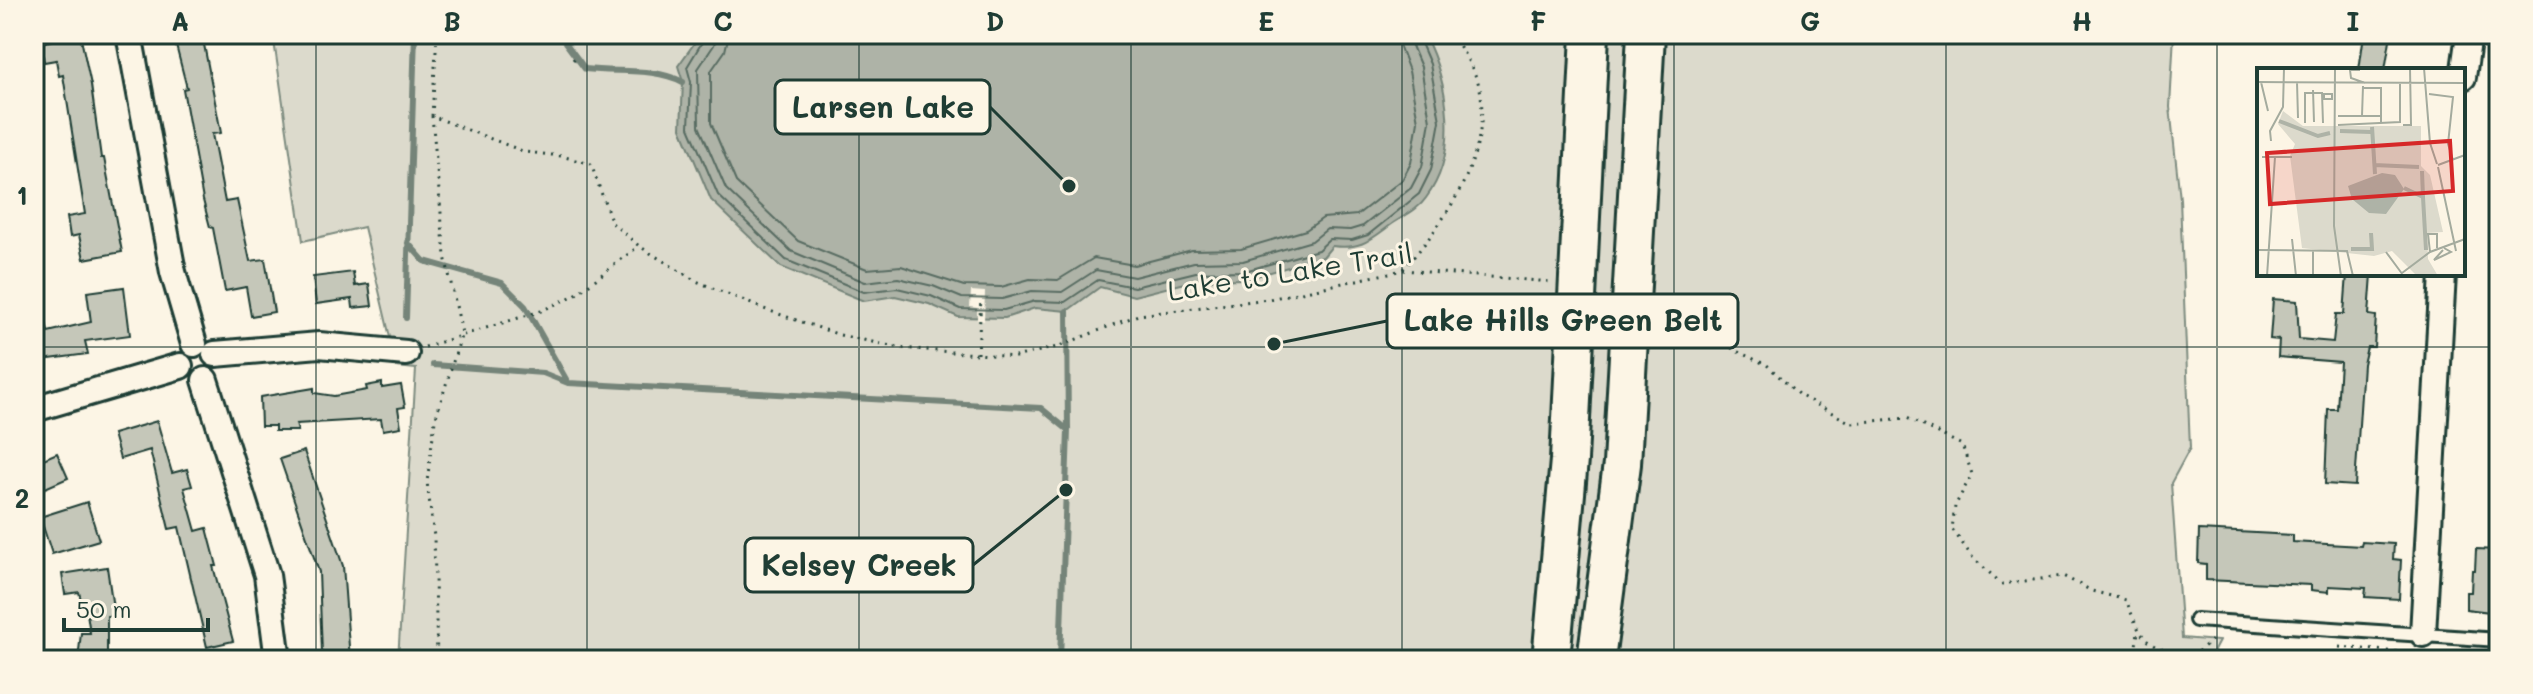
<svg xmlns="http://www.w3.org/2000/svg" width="2533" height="694" viewBox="0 0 2533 694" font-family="Mali,sans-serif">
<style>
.green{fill:#dcdacc;stroke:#7e8c80;stroke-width:2}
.water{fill:#aeb3a7;stroke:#758479;stroke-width:2}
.pier{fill:#fcf5e5}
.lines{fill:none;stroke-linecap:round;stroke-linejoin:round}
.shore{stroke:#586c62;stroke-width:2}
.stream{stroke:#758479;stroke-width:6}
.building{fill:#c5c7b9;stroke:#1f3d34;stroke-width:2}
.service-casing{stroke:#1f3d34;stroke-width:18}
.minor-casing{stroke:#1f3d34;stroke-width:30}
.primary-casing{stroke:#1f3d34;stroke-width:42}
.path{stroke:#1f3d34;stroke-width:3;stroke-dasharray:2 6;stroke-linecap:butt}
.service{stroke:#fcf5e5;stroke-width:12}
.minor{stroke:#fcf5e5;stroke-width:24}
.primary{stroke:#fcf5e5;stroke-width:36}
.grid{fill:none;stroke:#1f3d34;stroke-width:2;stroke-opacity:0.55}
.labels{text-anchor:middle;stroke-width:6;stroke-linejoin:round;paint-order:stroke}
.street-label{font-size:28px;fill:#1f3d34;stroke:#fcf5e5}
.inset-river{fill:none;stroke:#aeb3a7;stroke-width:4}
.inset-road{fill:none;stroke:#a4ab9e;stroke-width:2}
.view{fill:#d62828;fill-opacity:0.15;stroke:#d62828;stroke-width:4}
.inset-edge{fill:none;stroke:#1f3d34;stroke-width:4}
.leader{fill:none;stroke:#1f3d34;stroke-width:3}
.callout-dot{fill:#1f3d34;stroke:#fcf5e5;stroke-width:3}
.callout{fill:#fcf5e5;stroke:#1f3d34;stroke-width:3}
.callout-label{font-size:30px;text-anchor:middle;font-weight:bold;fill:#1f3d34}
.neatline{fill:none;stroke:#1f3d34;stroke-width:3}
.grid-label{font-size:26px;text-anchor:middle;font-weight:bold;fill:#1f3d34}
</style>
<rect width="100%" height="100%" fill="#fcf5e5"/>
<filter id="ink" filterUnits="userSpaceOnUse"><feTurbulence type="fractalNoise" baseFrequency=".0125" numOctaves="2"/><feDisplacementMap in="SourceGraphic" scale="16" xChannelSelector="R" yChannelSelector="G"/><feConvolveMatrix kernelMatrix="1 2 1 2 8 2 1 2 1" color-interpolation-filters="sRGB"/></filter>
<g filter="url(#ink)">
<!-- green -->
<path class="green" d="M273 34H2174L2170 107 2180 199 2190 448 2171 483 2182 638 2219 641 2209 660H398L416 369 397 367 364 227 303 241Z"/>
<!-- water -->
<path class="water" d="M701 34H1424C1448 81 1461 152 1426 198 1418 210 1403 216 1392 224 1370 240 1361 250 1332 246L1323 257 1246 279 1197 280 1134 296 1100 287 1067 311 1035 308 1005 318 958 317 929 304 895 296 864 301 781 267 711 200 681 128 683 82 678 66Z"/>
<!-- pier -->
<path class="pier" d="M971 291 985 292 984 321 977 320V308L970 307Z"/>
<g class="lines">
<!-- shore -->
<path class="shore" d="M707 34 687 67 691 82 689 127 718 195 786 260 864 292 897 288 931 296 960 309 1004 310 1035 301 1065 302 1098 280 1134 287 1196 272 1245 271 1318 250 1330 239 1352 240 1368 235 1419 194 1431 170 1440 121 1430 64 1417 34
M717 34 714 45 698 69 699 126 726 189 791 251 865 282 898 278 933 286 962 298 1002 299 1032 291 1062 292 1096 270 1134 277 1194 262 1243 261 1312 241 1327 229 1350 230 1363 226 1411 188 1422 167 1430 121 1421 67 1407 34
M729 34 725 51 711 71V123L736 182 798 241 867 269 901 266 964 286 1001 287 1030 279 1058 280 1094 258 1134 265 1192 250 1241 249 1306 230 1323 218 1357 215 1402 180 1411 163 1418 121 1409 71 1395 34"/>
<!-- stream -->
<path class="stream" d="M559 34 585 69C618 73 654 67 683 82
M408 243 424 261 502 283 525 306 567 381
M406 318 415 34
M433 365 543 373 568 383 1041 408 1068 430
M1060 660 1068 430 1067 311"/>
</g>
<!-- building -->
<path class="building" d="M80 34 91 85 101 158H104L122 252 84 259 79 235 70 237 67 217 85 214 63 75 59 76 56 60 44 62 41 43 54 40V37Z
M173 34H202L221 133 212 134 225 202 237 200 250 261 265 259 274 312 251 316 246 287 225 291 213 228 210 227 203 200 183 89 187 88Z
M2364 34H2391L2385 70H2359Z
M353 272 355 286 369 284 372 306 353 308 352 299 316 304 313 277Z
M2347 274H2372L2369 315 2376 316 2374 347H2367L2363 364 2355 486 2325 484 2328 409H2337L2340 362 2278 357 2279 340 2270 339 2273 299 2297 301 2299 339 2333 342 2336 314H2344Z
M124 287 130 335 85 341 88 354 34 361V298L40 297 48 332 91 322 87 292Z
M382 383V388L401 385 405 407 398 408 401 427 383 430 381 419 296 424 298 431H275V426H261L260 397 314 388V393L334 396 367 390 366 386Z
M157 421 172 473 187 469 192 486 184 488 196 531 207 528 217 566H213L233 641 207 647 179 527 169 529 150 450 120 459 113 434Z
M304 451 343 566 350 660H326L322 653 319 572 280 459Z
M57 453 68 478 34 493V463Z
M87 502 99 540 52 554 40 517Z
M2199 530 2293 535V542L2361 546 2362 542 2394 544 2393 559 2401 560 2399 599 2365 597 2366 588 2329 586V592L2311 590V585L2206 580V564L2198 563Z
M2476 549 2499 550V613L2466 609V592H2471L2472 570H2475Z
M107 567 114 615 107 616V660H78L81 633H90L85 600H81L79 592 65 594 62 574Z"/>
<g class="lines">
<defs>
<path id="service" d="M2196 620 2499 640"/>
<path id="minor" d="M129 34 173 272 194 344
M2463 77 2469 34
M215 354 319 345 406 353
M205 380 267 575 278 660
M34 409 180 366
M2423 634 2443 274"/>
<path id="primary" d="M1551 660 1569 460 1590 34
M1596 660 1622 464 1646 34"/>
</defs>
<!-- service casing -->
<use href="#service" class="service-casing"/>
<!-- minor casing -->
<use href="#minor" class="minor-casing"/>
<!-- primary casing -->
<use href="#primary" class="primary-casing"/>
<!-- path -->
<path class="path" d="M437 34 432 116 525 152 561 156 591 164 612 223 639 246 696 281 764 309 840 335 900 348 1015 357 1057 347 1138 315 1269 299 1403 270 1552 282
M573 60 577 55
M432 116 445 256 462 333 435 420 427 482 434 537 437 660
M1403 269C1444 224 1488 160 1481 95 1479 75 1462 52 1453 34
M1657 315 1683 311 1701 318 1734 350 1767 365 1799 395 1851 423 1907 418 1962 445 1972 474 1955 506 1952 529 1973 558 2002 584 2063 576 2092 591 2126 600C2144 645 2145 647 2192 656L2216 637
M425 347 541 311 575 295 639 246
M978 354 981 298
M2339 647 2411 653
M2431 654 2499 659
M2134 660 2138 632"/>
<!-- service -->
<use href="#service" class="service"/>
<!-- minor -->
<use href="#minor" class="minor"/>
<!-- primary -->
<use href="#primary" class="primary"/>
</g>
</g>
<!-- grid -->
<path class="grid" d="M316 34V660M587 34V660M859 34V660M1131 34V660M1402 34V660M1674 34V660M1946 34V660M2217 34V660M34 347H2499"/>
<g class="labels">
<!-- street labels -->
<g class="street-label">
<text transform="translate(1290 272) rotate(-9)" y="10">Lake to Lake Trail</text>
</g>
</g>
<!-- overview -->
<g transform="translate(2257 68)">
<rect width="208" height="208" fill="#fcf5e5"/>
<path d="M26 43 46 58H164V98L173 107 186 164 170 165 171 191 181 208H160L135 183 117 188 45 180 33 88 38 76 21 56Z" fill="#dcdacc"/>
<path d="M125 105 138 107 147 121 129 146 112 145 95 131 91 118Z" fill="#aeb3a7"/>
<path class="inset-river" d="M22 53 61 68 73 65M115 59 118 106M83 63 114 64M117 97 162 99M165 103 166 129M147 120 166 129 169 182M94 181H115L114 165"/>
<path class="inset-road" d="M78 0 77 158 84 208M167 0 173 75 180 96M103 2H93L94 10 108 15M0 14 208 15M4 14 11 43M40 14 41 50M106 20H124V54M56 22 57 54M67 26H75V31H67ZM172 26 196 29 191 76 196 92M81 48H124M105 48 106 18M48 55V25H65L66 55M81 57 143 54V16M146 57H154L153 0M14 73 13 63 26 39 27 0M5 89H35M181 97 208 87M181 99 199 183M35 171 39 208M0 182 90 183 96 208M186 182 177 192 194 184 187 180M129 184 146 207M173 184 171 166H180V180M10 208 18 89M56 208V183M141 208 173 184 208 171"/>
<path class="view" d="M193 73 196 123 13 136 10 85Z"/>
<rect width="208" height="208" class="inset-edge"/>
</g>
<!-- callouts -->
<path class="leader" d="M1069 186L990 107M1274 344L1387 321M1066 490L973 565"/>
<g class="callout-dot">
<circle cx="1069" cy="186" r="8"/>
<circle cx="1274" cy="344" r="8"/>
<circle cx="1066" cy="490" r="8"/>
</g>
<g class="callout">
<rect x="775" y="80" width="215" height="54" rx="8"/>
<rect x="1387" y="294" width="351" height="54" rx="8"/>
<rect x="745" y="538" width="228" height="54" rx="8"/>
</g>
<g class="callout-label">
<text x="883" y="118">Larsen Lake</text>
<text x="1563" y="331">Lake Hills Green Belt</text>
<text x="859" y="576">Kelsey Creek</text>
</g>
<!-- margin -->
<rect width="2533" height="694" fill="none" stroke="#fcf5e5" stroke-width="88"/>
<!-- scale -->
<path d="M64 618v12h144v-12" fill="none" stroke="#1f3d34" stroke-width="4"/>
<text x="76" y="618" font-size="24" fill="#1f3d34" stroke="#fcf5e5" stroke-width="6" paint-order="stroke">50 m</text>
<rect x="44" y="44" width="2445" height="606" class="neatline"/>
<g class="grid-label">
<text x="180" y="31">A</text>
<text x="452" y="31">B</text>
<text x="723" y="31">C</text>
<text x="995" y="31">D</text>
<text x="1266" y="31">E</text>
<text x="1538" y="31">F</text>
<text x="1810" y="31">G</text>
<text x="2082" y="31">H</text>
<text x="2353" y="31">I</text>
<text x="22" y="205">1</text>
<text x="22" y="508">2</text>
</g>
</svg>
